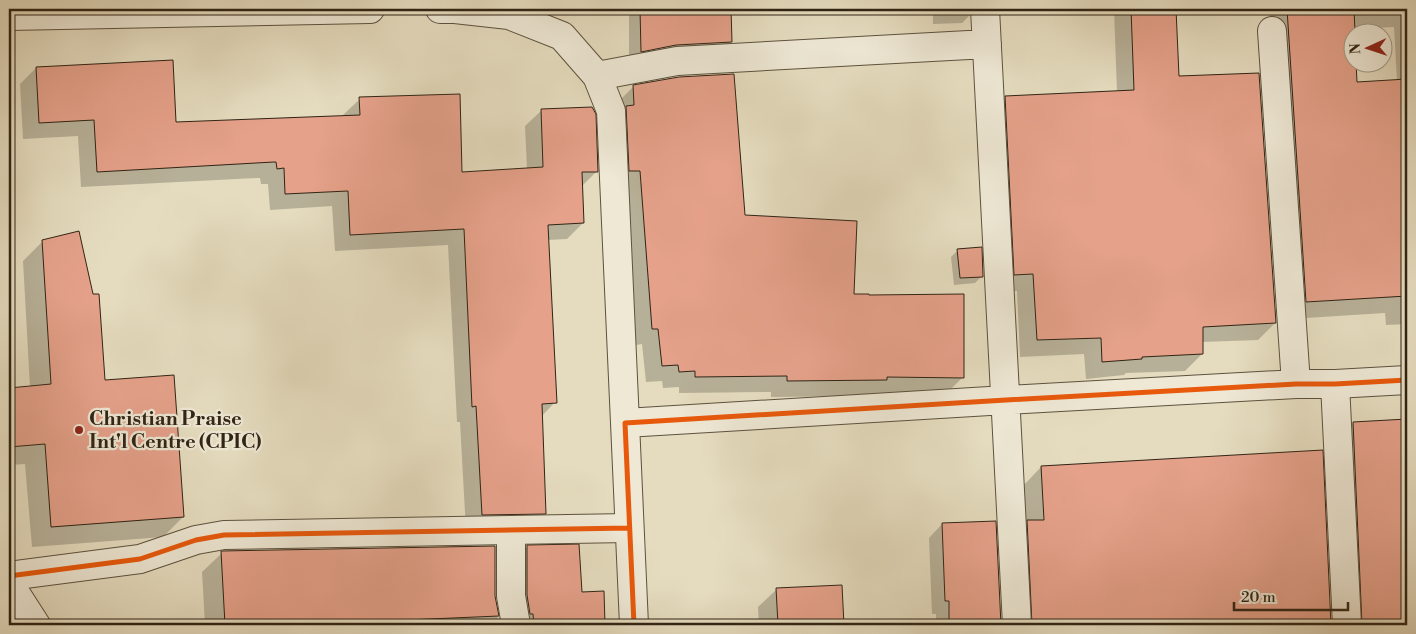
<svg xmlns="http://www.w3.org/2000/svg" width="1416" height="634" viewBox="0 0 1416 634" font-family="'Libre Bodoni',serif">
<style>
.shadow{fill:#0003;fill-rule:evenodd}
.building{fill:#e5a18a;stroke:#302414}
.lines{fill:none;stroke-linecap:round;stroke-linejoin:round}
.minor-casing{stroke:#5d523f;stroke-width:30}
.minor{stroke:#eee8d5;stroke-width:28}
.cycleway-casing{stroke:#eee8d5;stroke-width:8}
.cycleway{stroke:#e8590c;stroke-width:5}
.poi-dot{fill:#8f2418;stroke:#eee8d5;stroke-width:2}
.labels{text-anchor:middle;stroke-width:4.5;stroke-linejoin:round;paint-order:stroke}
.poi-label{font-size:20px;font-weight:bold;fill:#302414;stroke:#eee8d5;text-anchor:start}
</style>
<rect width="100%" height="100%" fill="#e5dcbf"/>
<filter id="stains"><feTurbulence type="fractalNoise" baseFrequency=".004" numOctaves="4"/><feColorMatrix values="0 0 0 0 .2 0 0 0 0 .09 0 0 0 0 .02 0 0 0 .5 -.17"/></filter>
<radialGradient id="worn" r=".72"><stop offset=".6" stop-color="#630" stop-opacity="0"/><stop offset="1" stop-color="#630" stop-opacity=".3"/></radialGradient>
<!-- shadow -->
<path class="shadow" d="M634 9H729L731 42 719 54 629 63V15Z
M933 9H969V16L962 23 933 24Z
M1114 9H1175L1178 77 1275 323 1258 340 1202 342V354L1185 371 1126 373 1124 375 1086 379 1084 354 1020 357 1017 291 998 292 989 114 1006 97 1117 92Z
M1270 9H1407V324L1386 325 1385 313 1290 319 1271 47ZM1394 27 1397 81 1355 84 1354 62 1353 29Z
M36 68 175 123 343 117V115L360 99 461 173 527 169 525 126 542 110 597 171 582 186 583 223 567 239 547 240 555 402 541 417 545 513 529 530 466 531 460 422H457L448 245 335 251 332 206 270 210 268 184H261L260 178H257L81 187 78 136 23 139 20 84Z
M634 86 744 217 963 377 946 394 872 393 869 396 771 397V392L679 393V387L663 388 662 381 646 382 642 344 636 345 617 103Z
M43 241 92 295 104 382 183 517 163 537 32 547 25 464 9 465V389L30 387 23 261Z
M958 250 982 276 975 283 954 285 951 257Z
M1407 420V625H1343L1334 443 1353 423Z
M1321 451 1330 625H1030L1022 487 1041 467Z
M992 523 994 625H936V614H932L929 538 942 524Z
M527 547 580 594 602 592 604 625H520L517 557Z
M222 553 494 599 499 625H205L202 572Z
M841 586 843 625H759L758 607 777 589Z"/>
<!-- building -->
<path class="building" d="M640 9H731L732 42 676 45 641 52Z
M1131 9H1176L1179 76 1259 73 1276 323 1203 327V354L1142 357V359L1102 362 1101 338 1037 340 1033 274 1014 275 1005 96 1134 90Z
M1287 9H1354L1355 32H1354V62H1356L1357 82 1407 79V296L1306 302Z
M173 60 176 122 360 115 359 97 460 94 462 172 543 167 541 109 592 107 596 114 598 172H582L584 223 548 225 557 403 542 404 546 514 482 515 476 406 472 407 464 229 350 235 348 191 285 194 284 168 277 169 276 162H274L97 172 94 120 39 123 36 67Z
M734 74 745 215 857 221 854 294H869V295L964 294V378L887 377V380L787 381V376L695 377V371L679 372 678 365 662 366 658 329H652L640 171H629L626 106 634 105 633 85 679 77Z
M79 231 93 294H99L105 380 174 375 184 517 51 527 45 444 9 447V388L51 384 42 240Z
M982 247 983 277 960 278 957 249Z
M1407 419V625H1362L1353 422Z
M1323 450 1331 625H1032L1027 520H1044L1041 466Z
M996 521 1001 625H949V601H945L942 523Z
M579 544 582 592 604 591 605 625H534L533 614H530L527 595V545Z
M495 546V596L499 616 359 622 360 625H225L221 551Z
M842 585 844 625H778L776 588Z"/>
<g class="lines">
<defs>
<path id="minor" d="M440 9H455L509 15 562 36 597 76 611 111 625 423
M985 9 1017 625
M9 16 370 9
M1272 31 1296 384
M597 76 677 61 987 44
M1335 384 1347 625
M511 530V596L516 625
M9 576 140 559 196 540 224 535 629 528
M9 583 36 625
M634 625 625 423 1006 400 1296 384H1335L1407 380"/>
</defs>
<!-- minor casing -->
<use href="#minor" class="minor-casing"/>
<!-- minor -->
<use href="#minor" class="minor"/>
<defs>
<path id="cycleway" d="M9 576 140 559 196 540 224 535 629 528
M634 625 625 423 1006 400 1296 384H1335L1407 380"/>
</defs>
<!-- cycleway casing -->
<use href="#cycleway" class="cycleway-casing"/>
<!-- cycleway -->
<use href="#cycleway" class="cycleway"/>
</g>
<!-- markers -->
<circle class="poi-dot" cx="79" cy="430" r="5"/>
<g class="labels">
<!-- poi labels -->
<g class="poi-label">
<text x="89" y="425">Christian Praise<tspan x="89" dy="23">Int'l Centre (CPIC)</tspan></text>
</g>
</g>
<!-- margin -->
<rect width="1416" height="634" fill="none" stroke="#e5dcbf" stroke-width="30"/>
<rect x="10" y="10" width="1396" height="614" fill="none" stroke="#302414" stroke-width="2.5"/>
<rect x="15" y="15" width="1386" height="604" fill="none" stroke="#302414"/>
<!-- north arrow -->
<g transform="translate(1368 48) rotate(267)"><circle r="24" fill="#eee8d5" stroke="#a29a88"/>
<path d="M0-4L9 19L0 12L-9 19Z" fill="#8f2418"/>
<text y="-8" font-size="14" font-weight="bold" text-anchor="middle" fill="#302414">N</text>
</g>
<!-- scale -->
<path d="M1234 602v8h114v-8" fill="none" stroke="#302414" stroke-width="2.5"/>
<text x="1241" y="602" font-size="15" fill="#302414" stroke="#eee8d5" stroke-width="4" paint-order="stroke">20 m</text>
<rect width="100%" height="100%" filter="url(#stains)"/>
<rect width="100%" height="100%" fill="url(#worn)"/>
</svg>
